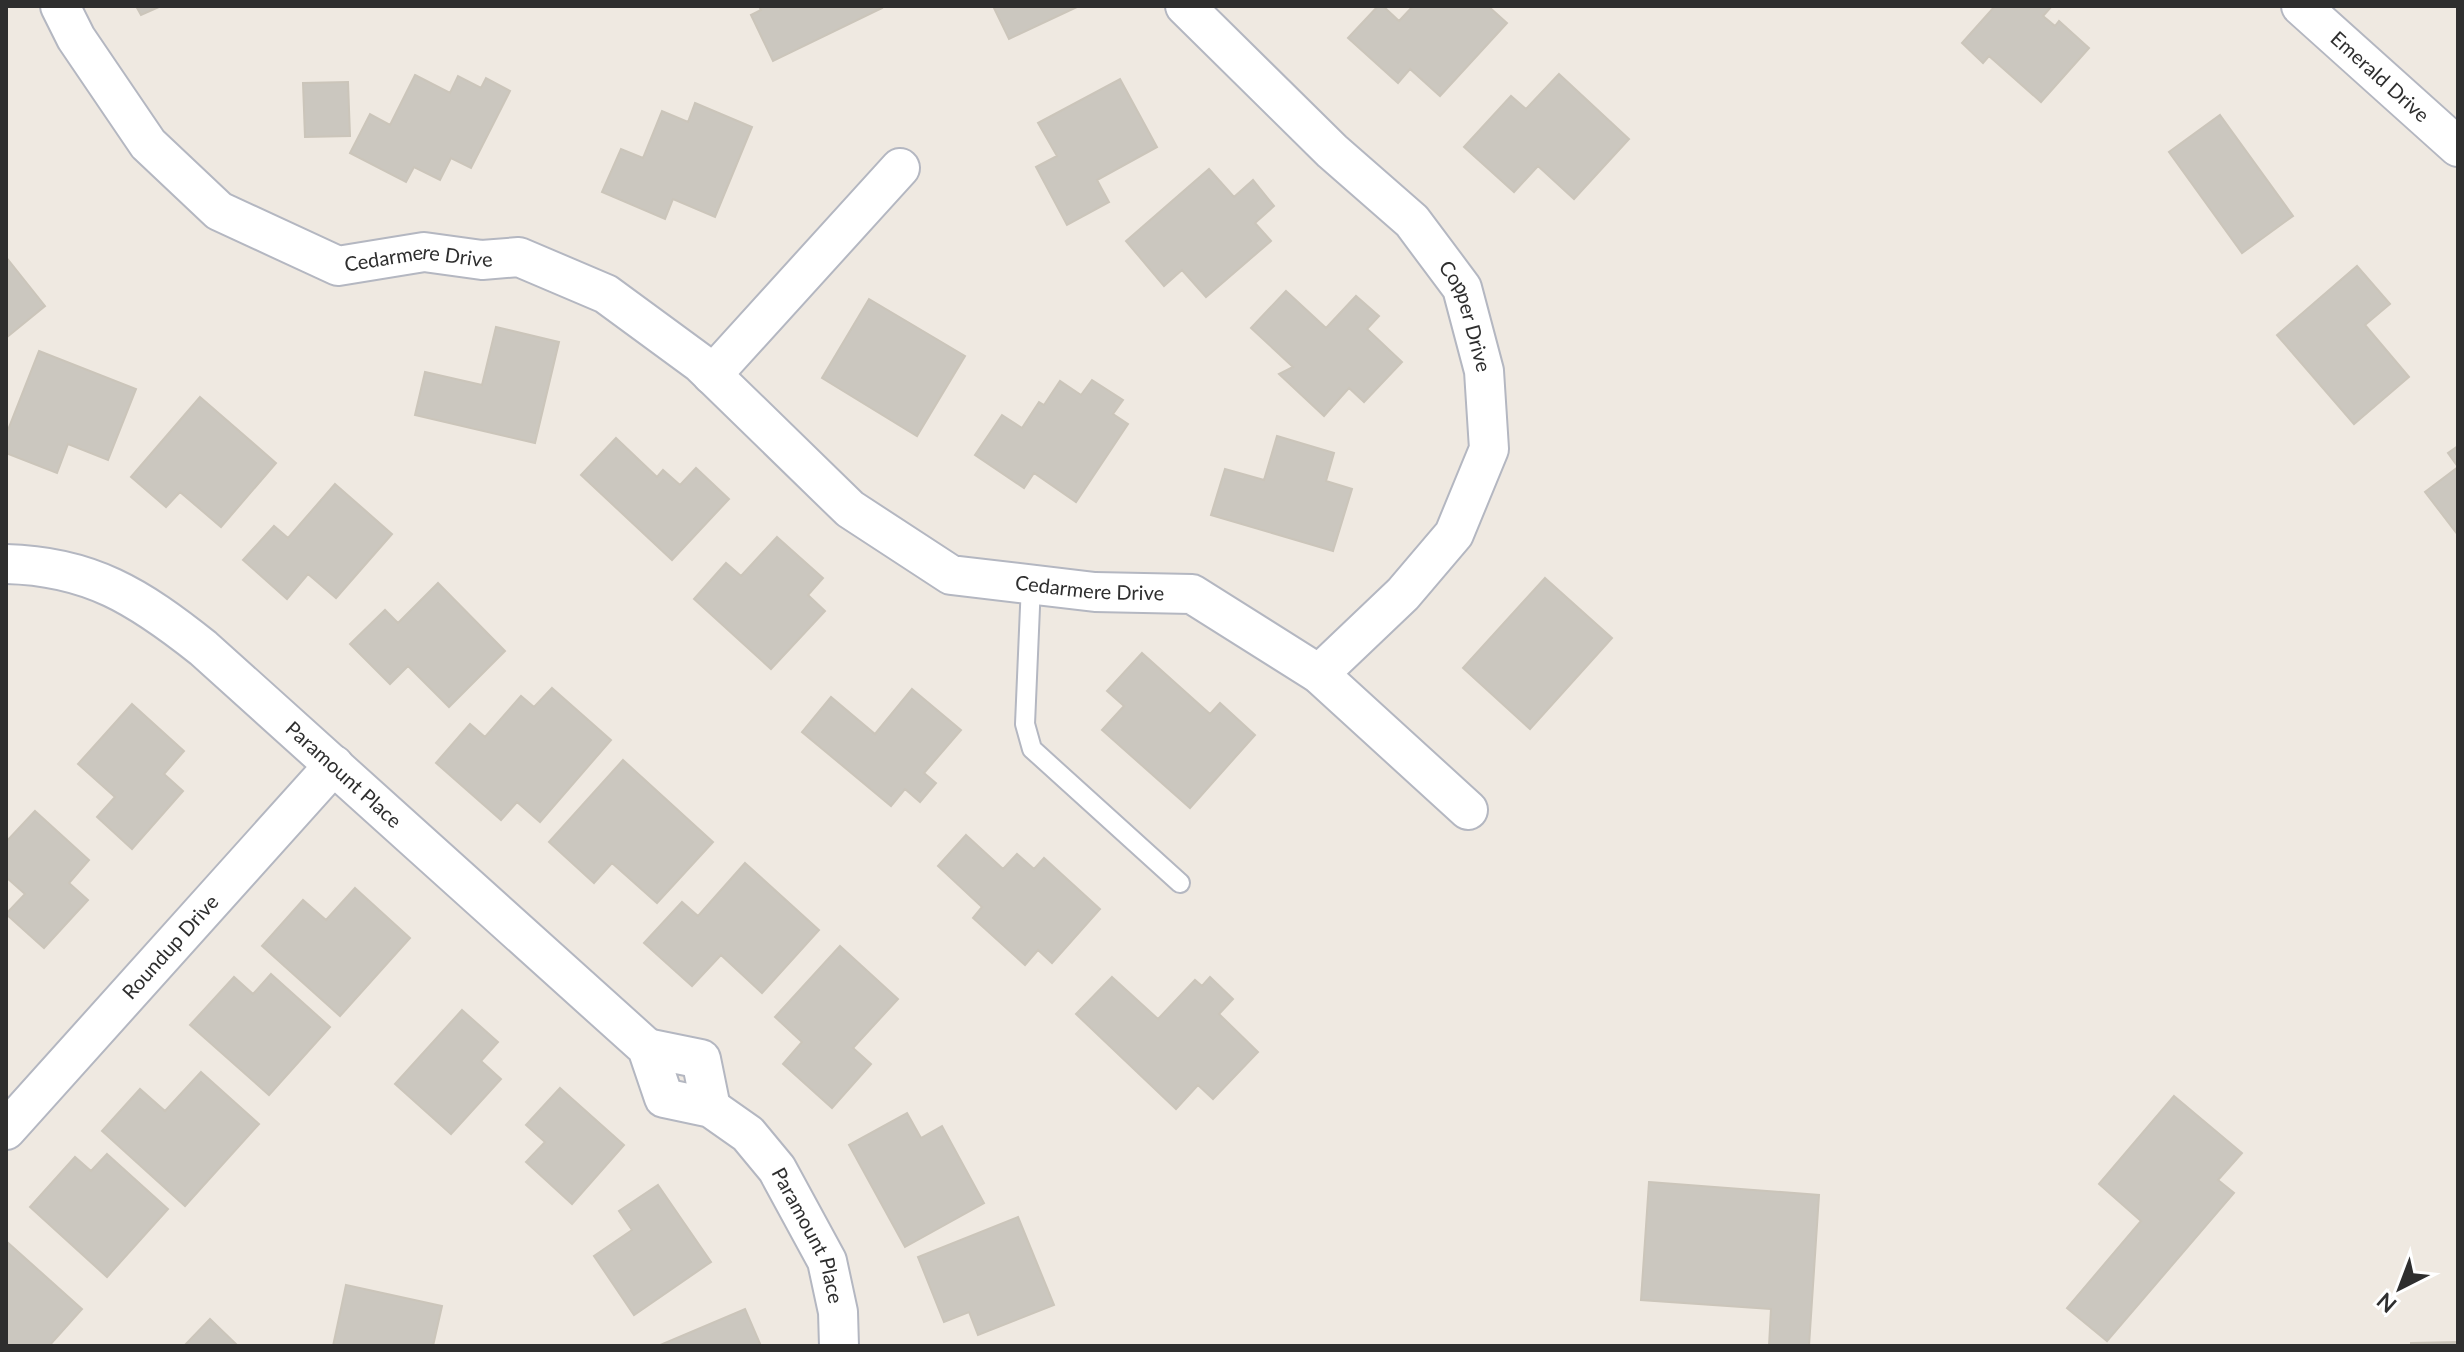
<svg xmlns="http://www.w3.org/2000/svg" width="2464" height="1352" viewBox="0 0 2464 1352" font-family="Lato,sans-serif">
<style>
.building{fill:#cbc7bf;stroke:#cbc5ba;stroke-width:2}
.lines{fill:none;stroke-linecap:round;stroke-linejoin:round}
.service-casing{stroke:#b4b7c1;stroke-width:22}
.minor-casing{stroke:#b4b7c1;stroke-width:42}
.service{stroke:#fff;stroke-width:18}
.minor{stroke:#fff;stroke-width:38}
.labels{text-anchor:middle;stroke-width:6;stroke-linejoin:round;paint-order:stroke}
.street-label{font-size:20px;fill:#2e2e2e;stroke:#fff}
</style>
<rect width="100%" height="100%" fill="#efe9e1"/>
<!-- building -->
<path class="building" d="M136 6H161L141 15Z
M759 6H881L882 8 773 61 751 15 761 10Z
M993 6H1079L1009 39Z
M1378 6H1383L1399 21 1413 6H1488L1507 23 1440 96 1410 69 1398 83 1348 38Z
M1995 6H2052L2043 16 2055 26 2059 21 2089 48 2041 102 1989 56 1983 63 1962 43Z
M1559 74 1629 139 1574 199 1538 166 1514 192 1464 147 1511 96 1526 109Z
M415 75 450 93 458 76 481 88 486 78 510 91 471 168 451 158 440 180 414 167 406 182 350 153 370 114 390 125Z
M1120 79 1157 147 1097 180 1109 202 1067 225 1036 167 1057 156 1038 123Z
M348 82 350 136 305 137 303 83Z
M695 103 752 127 715 217 673 199 665 219 602 192 621 149 643 158 662 111 688 122Z
M2220 115 2293 216 2242 253 2169 152Z
M1209 169 1234 197 1253 180 1274 206 1255 223 1271 241 1206 297 1182 270 1164 286 1126 241Z
M6 257 45 306 6 338Z
M2357 266 2390 304 2365 325 2409 377 2354 424 2277 335Z
M1286 291 1326 328 1356 296 1379 316 1367 329 1402 362 1364 402 1349 388 1324 416 1279 374 1293 367 1251 328Z
M869 299 965 356 917 436 822 378Z
M496 327 559 342 535 443 415 415 425 372 482 385Z
M39 351 136 389 108 460 68 444 57 473 6 453V435Z
M1092 380 1123 400 1113 414 1128 424 1076 502 1034 473 1024 488 975 455 1002 415 1022 428 1039 402 1044 405 1060 381 1081 395Z
M200 397 276 463 221 527 180 492 166 507 131 477Z
M1277 436 1334 453 1326 481 1352 489 1333 551 1211 515 1225 469 1264 480Z
M616 438 657 477 663 470 680 485 696 468 729 499 672 560 581 475Z
M2458 446V467L2448 453Z
M2458 467V535L2425 492Z
M335 484 392 534 336 598 308 574 287 599 243 560 274 526 288 538Z
M777 537 823 578 808 595 825 611 771 669 694 599 726 563 741 576Z
M1545 578 1612 638 1530 729 1463 668Z
M438 583 505 651 449 707 408 666 390 684 350 644 385 610 398 623Z
M1142 653 1210 714 1220 703 1255 735 1190 808 1102 730 1124 706 1107 691Z
M552 688 611 740 540 822 517 802 501 820 436 763 470 724 485 737 521 696 534 707Z
M912 689 961 730 924 773 936 783 920 802 905 789 891 806 802 732 831 697 875 734Z
M132 704 184 751 164 774 183 791 132 849 97 817 115 797 78 764Z
M623 760 713 842 657 903 612 863 594 883 549 842Z
M35 811 89 860 69 883 88 900 44 948 6 914 25 894 6 877V842Z
M966 835 1003 869 1017 854 1034 869 1044 858 1100 909 1052 963 1038 950 1025 965 973 918 982 907 938 866Z
M745 863 819 930 762 993 721 955 692 986 644 943 682 902 698 916Z
M355 888 410 938 340 1016 262 946 303 900 326 920Z
M840 946 898 999 853 1048 871 1064 832 1108 783 1064 802 1042 775 1017Z
M271 974 330 1027 269 1095 190 1025 234 977 253 994Z
M1112 977 1158 1019 1195 980 1202 986 1210 977 1233 999 1219 1014 1258 1052 1213 1099 1198 1085 1176 1109 1076 1014Z
M462 1010 498 1042 481 1061 501 1079 451 1134 395 1084Z
M201 1072 259 1124 185 1206 102 1131 140 1089 165 1111Z
M560 1088 624 1145 572 1204 526 1162 545 1142 526 1125Z
M2174 1096 2242 1153 2218 1180 2234 1193 2107 1341 2067 1308 2141 1221 2099 1184Z
M907 1113 921 1138 942 1126 984 1203 905 1247 849 1145Z
M107 1154 168 1209 107 1277 30 1207 75 1157 91 1171Z
M1649 1182 1819 1195 1809 1346H1769L1771 1309 1641 1300Z
M658 1185 711 1262 634 1315 594 1256 632 1230 619 1211Z
M1018 1217 1054 1305 978 1335 969 1312 944 1322 918 1257Z
M6 1241 82 1309 49 1346H6Z
M346 1285 442 1306 433 1346H333Z
M745 1309 761 1346H658Z
M210 1319 238 1346H184Z
M2458 1342V1346H2411V1343Z"/>
<g class="lines">
<defs>
<path id="service" d="M1031 584 1025 724 1032 749 1180 883"/>
<g id="minor">
<path id="s1" d="M60 6 76 38 148 144 219 211 338 266 424 252 482 260 519 257 606 294 700 363 850 509 951 575 1095 592 1192 594 1319 674 1468 810"/>
<path id="s2" d="M1185 6 1332 151 1412 221 1462 288 1484 371 1489 449 1454 534 1403 594 1319 674"/>
<path id="s3" d="M2301 6 2458 147"/>
<path d="M712 375 900 168"/>
<path id="s4" d="M6 564C90 566 139 597 203 648L647 1048 664 1098 711 1108 748 1134 777 1169 827 1261 838 1312 839 1346"/>
<path d="M647 1048 701 1059 711 1108"/>
<path id="s5" d="M6 1130 334 765"/>
</g>
</defs>
<!-- service casing -->
<use href="#service" class="service-casing"/>
<!-- minor casing -->
<use href="#minor" class="minor-casing"/>
<!-- service -->
<use href="#service" class="service"/>
<!-- minor -->
<use href="#minor" class="minor"/>
</g>
<g class="labels">
<!-- street labels -->
<g class="street-label">
<text dy="7" stroke="none"><textPath href="#s3" startOffset="106">Emerald Drive</textPath></text>
<text dy="7" stroke="none"><textPath href="#s1" startOffset="474">Cedarmere Drive</textPath></text>
<text dy="7" stroke="none"><textPath href="#s2" startOffset="424">Copper Drive</textPath></text>
<text dy="7" stroke="none"><textPath href="#s1" startOffset="1256">Cedarmere Drive</textPath></text>
<text dy="7" stroke="none"><textPath href="#s4" startOffset="408">Paramount Place</textPath></text>
<text dy="7" stroke="none"><textPath href="#s5" startOffset="246">Roundup Drive</textPath></text>
<text dy="7" stroke="none"><textPath href="#s4" startOffset="1082">Paramount Place</textPath></text>
</g>
</g>
<!-- border -->
<rect width="2464" height="1352" fill="none" stroke="#2e2e2e" stroke-width="16"/>
<!-- north arrow -->
<g transform="translate(2400 1288) rotate(222)" stroke="#ffffff" stroke-width="6" paint-order="stroke">
<path d="M0-6L14 30L0 20L-14 30Z" fill="#2e2e2e"/>
<text y="-12" font-size="22" font-weight="bold" text-anchor="middle" fill="#2e2e2e">N</text>
</g>
</svg>
